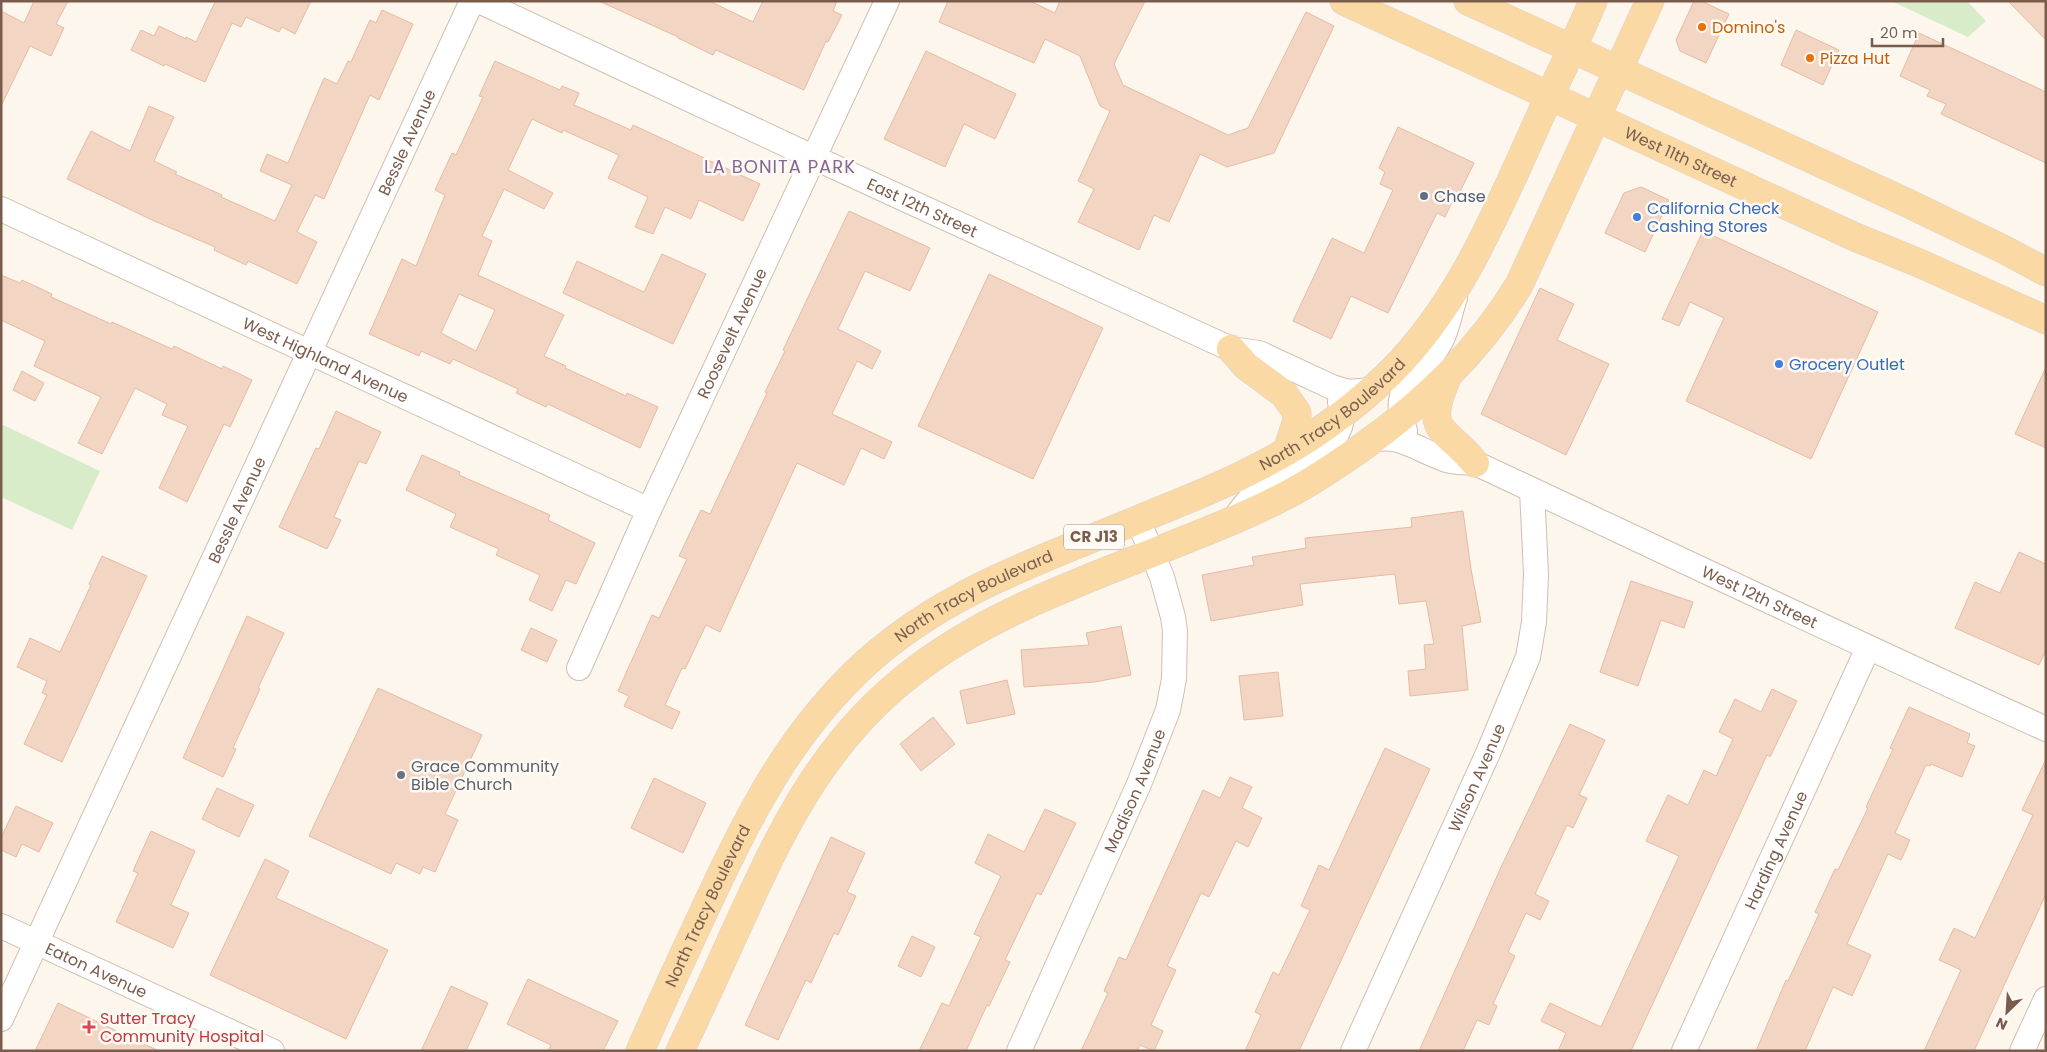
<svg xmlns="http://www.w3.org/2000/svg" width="2047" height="1052" viewBox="0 0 2047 1052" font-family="Poppins,sans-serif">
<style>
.green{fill:#d8ecc9}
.building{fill:#f3d5c3;stroke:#e6bba3;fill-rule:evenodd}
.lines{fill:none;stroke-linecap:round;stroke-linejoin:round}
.minor-casing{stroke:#d1beb0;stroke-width:26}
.major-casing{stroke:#dad1cd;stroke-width:29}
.minor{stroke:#fff;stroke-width:24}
.major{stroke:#fbd9a5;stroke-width:28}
.food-dot{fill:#e8710a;stroke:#fffaf3;stroke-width:2}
.service-dot{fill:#5c6f8a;stroke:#fffaf3;stroke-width:2}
.shop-dot{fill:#3f7fe0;stroke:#fffaf3;stroke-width:2}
.worship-dot{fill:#6b7280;stroke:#fffaf3;stroke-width:2}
.health-dot{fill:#e0444e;stroke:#fffaf3;stroke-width:2}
.labels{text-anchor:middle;stroke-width:5;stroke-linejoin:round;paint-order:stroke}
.shield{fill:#fffaf3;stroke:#a28b7f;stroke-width:1}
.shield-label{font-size:15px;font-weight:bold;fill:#7a5c4d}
.food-label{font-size:16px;fill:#c56008;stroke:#fffaf3;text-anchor:start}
.street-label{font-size:16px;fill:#7a5c4d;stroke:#fffaf3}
.service-label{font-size:16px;fill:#4e5e75;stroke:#fffaf3;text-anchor:start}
.shop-label{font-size:16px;fill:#366cbe;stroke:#fffaf3;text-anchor:start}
.worship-label{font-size:16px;fill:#5b616d;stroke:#fffaf3;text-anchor:start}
.health-label{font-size:16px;fill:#be3a42;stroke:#fffaf3;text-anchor:start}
.neighbourhood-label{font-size:18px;letter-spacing:1px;fill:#846695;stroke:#fffaf3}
</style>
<rect width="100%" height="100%" fill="#fdf6ec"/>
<!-- green -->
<path class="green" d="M1891 1H1967L1986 21 1968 37Z
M1 424 100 471 72 530 1 497Z"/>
<!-- building -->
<path class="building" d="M34 1H68L56 24 64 28 51 56 30 46 1 106V11L24 23Z
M213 1H311L295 34 282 27 279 32 246 17 241 27 232 23 205 82 165 64 164 66 131 50 141 30 154 36 159 26 186 39V37L196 42 215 2Z
M599 1H709L753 22 763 1H837L833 11 842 15 828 42 826 41 804 90 716 50 713 55 678 38V37Z
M948 1H1030L1055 13 1060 1H1145L1114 64 1123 85 1228 135 1248 128 1306 12 1334 26 1274 153 1227 167 1200 154 1169 222 1154 215 1139 250 1078 222 1094 189 1078 181 1110 111 1100 106 1080 56 1045 39 1034 63 939 22Z
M1694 1H1701L1729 14 1706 63 1680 51 1676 40Z
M2008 1H2046V40Z
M382 10 413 24 379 100 370 95 324 199 315 195 297 232 317 242 297 284 248 261 246 265 214 250 215 247 152 220 67 179 91 131 130 151 149 106 174 117 154 161 177 172 175 174 222 195 221 197 275 221 292 185 260 171 267 154 288 163 324 78 337 84 348 61 351 62 370 20 376 23Z
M1796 30 1839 50 1823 85 1781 65Z
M1919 33 2046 92V163L1941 114 1946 104 1927 96 1930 90 1900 76Z
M926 51 1016 94 995 139 964 124 945 167 884 139Z
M495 61 560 90 562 86 579 93 574 105 631 130 633 125 760 184 743 221 699 200 691 219 665 207 653 234 635 227 648 197 608 178 619 155 563 130 562 133 532 119 508 170 553 193 544 209 504 189 482 236 492 241 478 275 564 315 544 356 566 366 565 368 626 396 627 393 658 407 640 448 548 404 546 407 516 393 518 389 453 359 450 364 421 351 419 356 369 334 402 259 416 266 445 195 435 190 452 153 456 155 483 97 479 96ZM459 294 495 310 476 351 441 333Z
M1398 127 1474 163 1454 204 1452 202 1445 217 1437 213 1388 313 1351 296 1331 339 1293 321 1332 238 1364 253 1393 190 1380 184 1385 172 1379 168Z
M1641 187 1669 200 1645 252 1605 233 1624 193Z
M849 211 930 248 910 291 865 271 838 329 881 351 872 369 857 361 832 414 892 442 884 459 861 448 844 485 797 463 720 632 706 625 685 669 682 668 665 705 680 712 672 729 624 706 629 696 618 691 652 615 659 618 687 559 679 556 701 510 710 514 767 393 765 392 785 351 783 350Z
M1703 231 1878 312 1811 459 1686 401 1724 318 1690 302 1679 326 1662 319Z
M662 254 706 274 673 344 563 293 577 261 644 292Z
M989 274 1103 328 1033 479 918 426Z
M1 275 20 283 22 280 52 294 51 297 111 324 112 322 172 349 174 346 222 369 223 366 252 380 230 427 224 424 187 502 159 488 188 426 162 415 167 404 135 388 102 454 78 443 101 397 34 366 45 341 1 320Z
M1540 288 1574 304 1557 340 1609 364 1566 455 1481 414Z
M2046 367V448L2015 434Z
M22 371 44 383 35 401 13 390Z
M336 411 381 432 366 464 359 461 334 517 341 520 327 549 279 527 316 448 319 449Z
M422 455 460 472 459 475 550 515 548 520 595 543 576 584 566 580 552 611 529 600 540 575 496 555 499 549 450 527 456 514 406 490Z
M1463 511 1471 569 1481 622 1462 626 1468 690 1410 696 1408 671 1426 669 1424 645 1434 644 1426 601 1399 604 1395 574 1300 584 1303 605 1211 621 1202 575 1254 565 1252 557 1306 548 1305 538 1412 527 1411 518Z
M2019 552 2046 564V650L2039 665 1955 628 1975 582 2000 593Z
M102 556 147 576 62 762 24 744 47 695 42 693 47 681 17 667 30 638 60 652 91 585 89 584Z
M1631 581 1693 602 1684 628 1661 620 1638 686 1600 672Z
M247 616 284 633 258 688 260 689 233 748 236 749 223 777 183 758Z
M1121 626 1131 675 1095 682 1024 687 1021 650 1089 645 1086 633Z
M531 628 557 640 547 662 521 650Z
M1278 672 1283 716 1244 720 1239 676Z
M1007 680 1015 714 967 724 960 691Z
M378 688 482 735 445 814 458 820 435 872 423 867 420 874 396 863 391 874 309 836Z
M1772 689 1797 701 1770 757 1767 755 1631 1051H1558L1566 1033 1541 1021 1550 1003 1601 1027 1679 856 1646 841 1668 795 1688 805 1704 770 1716 776 1733 739 1719 732 1735 699 1761 712Z
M1909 707 1970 734 1967 743 1975 746 1962 777 1931 764 1930 766 1926 765 1895 833 1910 840 1901 860 1888 854 1847 944 1871 955 1852 996 1833 987 1805 1051H1756L1786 980 1788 981 1819 914 1815 912 1835 869 1838 870 1868 808 1866 807 1893 749 1890 748Z
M933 717 955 744 921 771 900 744Z
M1570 724 1605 740 1579 795 1587 798 1573 828 1567 825 1535 894 1549 901 1540 920 1526 913 1508 952 1515 956 1493 1004 1497 1006 1489 1025 1477 1020 1463 1051H1419L1502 865Z
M1385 748 1430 769 1299 1051H1245L1261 1015 1255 1012 1273 972 1279 975 1310 910 1301 906 1319 865 1329 870Z
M2046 759V894L1974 1051H1924L1961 970 1939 960 1954 928 1975 938 2033 815 2022 810Z
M1230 777 1252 787 1242 808 1262 818 1248 847 1236 841 1209 897 1201 893 1167 966 1176 970 1151 1025 1163 1031 1154 1051 1140 1045 1137 1051H1081L1108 993 1104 991 1119 957 1126 960 1203 790 1220 798Z
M654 778 706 803 683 853 631 828Z
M217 788 254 805 239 837 202 819Z
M16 806 53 823 39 852 22 844 16 857 1 850V838Z
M1045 809 1076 823 1041 895 1037 893 1005 960 1010 962 989 1006 987 1005 966 1051H919L942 1003 949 1006 981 937 974 934 1001 876 975 863 988 834 1024 852Z
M151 831 195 851 171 905 189 913 173 948 116 922 138 873 133 871Z
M831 837 865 853 847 892 856 896 838 935 834 933 811 983 806 980 778 1040 745 1025Z
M265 859 289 871 276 898 388 950 346 1039 210 975Z
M912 936 935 947 921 977 898 966Z
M528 979 618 1021 603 1051H548L551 1045 507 1024Z
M451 986 488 1003 466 1051H421Z
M58 1003 159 1051H35Z"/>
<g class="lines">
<defs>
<g id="minor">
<path id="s1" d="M479 1 815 158 1231 349 1259 353 1332 387 1348 392 1371 390"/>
<path id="s2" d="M1 209 649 510"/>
<path d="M1405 431C1389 381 1420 379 1440 343 1448 329 1450 312 1455 298"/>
<path id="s3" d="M1370 441C1398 432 1418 450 1444 459 1453 463 1465 462 1475 463 1665 552 1854 642 2046 729"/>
<path d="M1233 520C1242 509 1252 494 1264 485 1294 465 1353 449 1340 402"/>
<path id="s4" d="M579 668 649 510 887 1"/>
<path id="s5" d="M1 926 272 1051"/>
<path id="s6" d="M1 1019 472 1"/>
<path id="s7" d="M1019 1051 1139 784 1168 710 1174 679 1175 631 1173 617 1162 577 1138 520"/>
<path id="s8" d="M1353 1051 1488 753 1528 657 1534 622 1536 574 1532 490"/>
<path id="s9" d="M1684 1051 1868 648"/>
<path d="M2022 1051 2046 999"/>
</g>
<g id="major">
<path id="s10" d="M1344 1 1855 237 1919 263 2046 320"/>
<path d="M1468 1 1901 200 2003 249 2046 272"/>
<path d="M1231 349 1246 366 1284 394 1297 413V420L1287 451"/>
<path d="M1446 380C1423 434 1446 427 1475 463"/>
<path id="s11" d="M640 1051C661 1003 683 956 705 909 748 816 790 732 867 662 951 587 1048 558 1149 515 1186 500 1223 486 1258 467 1306 443 1353 409 1391 372 1459 304 1495 216 1534 130 1553 87 1575 45 1593 1"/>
<path d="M680 1051C699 1011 717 972 735 932 777 840 814 758 891 690 966 624 1056 591 1147 555 1196 535 1247 517 1294 491 1318 478 1341 462 1364 446 1426 401 1479 351 1519 285L1650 1"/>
</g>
</defs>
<!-- minor casing -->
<use href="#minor" class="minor-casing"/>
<!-- major casing -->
<use href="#major" class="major-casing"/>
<!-- minor -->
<use href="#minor" class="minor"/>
<!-- major -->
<use href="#major" class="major"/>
</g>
<!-- markers -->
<g class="food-dot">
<circle cx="1702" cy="27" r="5"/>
<circle cx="1810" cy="58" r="5"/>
</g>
<circle class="service-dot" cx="1424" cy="196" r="5"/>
<g class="shop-dot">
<circle cx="1637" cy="217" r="5"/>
<circle cx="1779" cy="364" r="5"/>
</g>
<circle class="worship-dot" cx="401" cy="775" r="5"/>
<path class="health-dot" d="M86.5 1019.5h5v5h5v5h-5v5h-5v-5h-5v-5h5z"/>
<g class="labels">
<!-- shield labels -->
<rect class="shield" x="1064" y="524.5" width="60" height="25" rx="4"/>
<g class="shield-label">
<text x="1094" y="542">CR J13</text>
</g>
<!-- food labels -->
<g class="food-label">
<text x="1712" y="33">Domino's</text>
<text x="1820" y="64">Pizza Hut</text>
</g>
<!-- street labels -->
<g class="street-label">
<text dy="6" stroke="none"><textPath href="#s6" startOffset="966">Bessle Avenue</textPath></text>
<text dy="6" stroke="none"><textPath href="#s10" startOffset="371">West 11th Street</textPath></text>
<text dy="6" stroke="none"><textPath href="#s1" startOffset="489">East 12th Street</textPath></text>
<text dy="6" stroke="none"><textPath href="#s4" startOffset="368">Roosevelt Avenue</textPath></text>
<text dy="6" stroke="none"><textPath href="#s2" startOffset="358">West Highland Avenue</textPath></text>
<text dy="6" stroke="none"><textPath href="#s11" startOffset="984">North Tracy Boulevard</textPath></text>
<text dy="6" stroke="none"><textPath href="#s6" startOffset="561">Bessle Avenue</textPath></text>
<text dy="6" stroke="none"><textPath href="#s3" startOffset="424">West 12th Street</textPath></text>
<text dy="6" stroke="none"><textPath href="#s11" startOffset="580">North Tracy Boulevard</textPath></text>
<text dy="6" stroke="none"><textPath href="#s8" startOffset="300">Wilson Avenue</textPath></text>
<text dy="6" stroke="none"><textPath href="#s7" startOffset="285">Madison Avenue</textPath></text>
<text dy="6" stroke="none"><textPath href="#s9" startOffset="221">Harding Avenue</textPath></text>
<text dy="6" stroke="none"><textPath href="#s11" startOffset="160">North Tracy Boulevard</textPath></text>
<text dy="6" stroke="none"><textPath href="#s5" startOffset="105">Eaton Avenue</textPath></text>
</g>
<!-- service labels -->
<g class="service-label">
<text x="1434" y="202">Chase</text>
</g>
<!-- shop labels -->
<g class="shop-label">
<text x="1647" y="214">California Check<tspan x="1647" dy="18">Cashing Stores</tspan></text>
<text x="1789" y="370">Grocery Outlet</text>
</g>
<!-- worship labels -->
<g class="worship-label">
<text x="411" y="772">Grace Community<tspan x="411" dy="18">Bible Church</tspan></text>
</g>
<!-- health labels -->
<g class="health-label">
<text x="100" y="1024">Sutter Tracy<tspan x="100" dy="18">Community Hospital</tspan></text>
</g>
<!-- neighbourhood labels -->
<g class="neighbourhood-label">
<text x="780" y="173">LA BONITA PARK</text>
</g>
</g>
<!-- border -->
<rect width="2047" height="1052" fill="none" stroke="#7a5c4d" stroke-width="5"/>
<!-- north arrow -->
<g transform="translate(2007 1012) rotate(205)" stroke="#fffaf3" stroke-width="4" paint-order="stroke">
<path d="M0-4L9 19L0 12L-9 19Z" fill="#7a5c4d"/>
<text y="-8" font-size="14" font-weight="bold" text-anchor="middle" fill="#7a5c4d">N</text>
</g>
<!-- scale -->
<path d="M1872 38v8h71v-8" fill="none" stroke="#7a5c4d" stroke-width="2.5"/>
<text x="1880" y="38" font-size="15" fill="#7a5c4d" stroke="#fffaf3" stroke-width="4" paint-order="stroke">20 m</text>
</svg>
